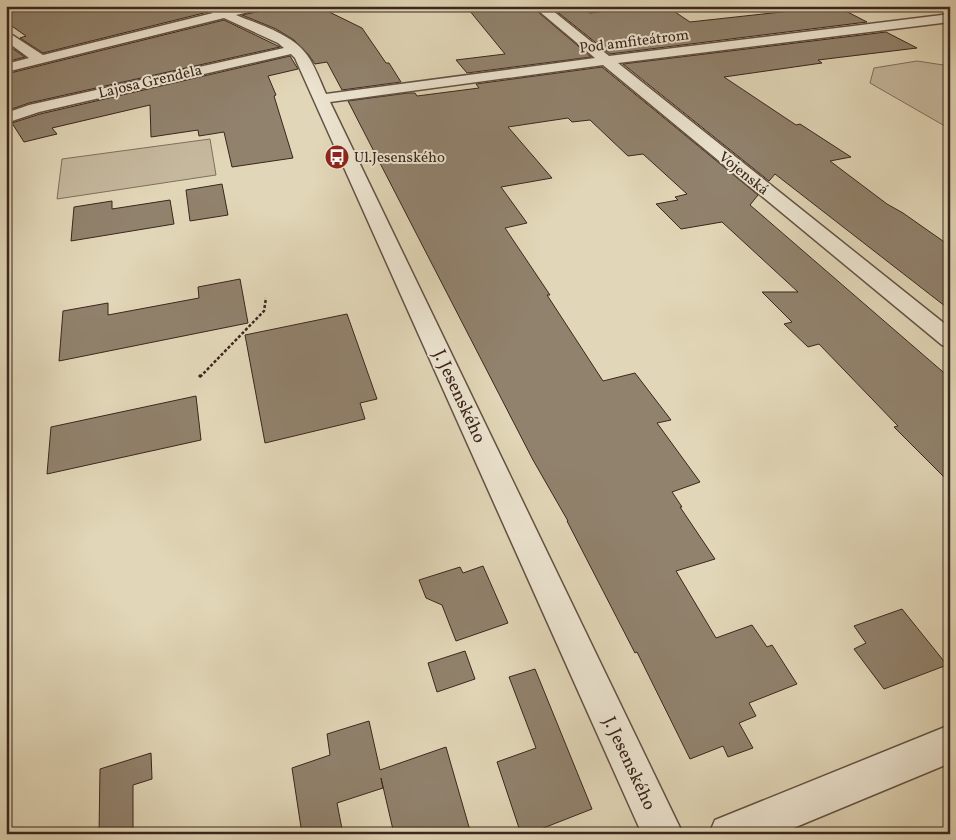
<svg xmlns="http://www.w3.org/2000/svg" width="956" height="840" viewBox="0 0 956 840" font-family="Vollkorn,serif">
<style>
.green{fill:#c5b89d;stroke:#806f5d}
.building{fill:#91826d;stroke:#3b261d}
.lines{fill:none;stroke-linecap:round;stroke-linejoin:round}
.street-casing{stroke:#645244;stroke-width:3}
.path-far1{stroke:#3b261d;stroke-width:2.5;stroke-dasharray:3 2;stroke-linecap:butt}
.path{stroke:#3b261d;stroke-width:3;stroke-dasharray:4 2.5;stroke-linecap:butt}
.street{fill:#ece4d0;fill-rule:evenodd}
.labels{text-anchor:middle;stroke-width:4;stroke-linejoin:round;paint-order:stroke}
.far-street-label{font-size:15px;fill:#3b261d;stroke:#ece4d0}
.far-poi-label{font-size:15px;fill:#3b261d;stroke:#ece4d0;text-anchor:start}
.street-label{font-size:18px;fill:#3b261d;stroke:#ece4d0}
</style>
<rect width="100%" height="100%" fill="#e1d6b7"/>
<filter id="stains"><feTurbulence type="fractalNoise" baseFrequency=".004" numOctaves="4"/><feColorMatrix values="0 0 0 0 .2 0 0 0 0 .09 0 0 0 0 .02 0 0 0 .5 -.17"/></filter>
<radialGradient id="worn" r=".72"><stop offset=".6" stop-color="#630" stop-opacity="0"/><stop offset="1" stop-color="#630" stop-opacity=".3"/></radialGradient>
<!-- green -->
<path class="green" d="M917 61 950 66V129L870 83 874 68Z
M210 139 216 175 57 199 62 159Z"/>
<!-- building -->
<path class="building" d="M6 6H199L208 12 43 53 20 38 26 36 6 22Z
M265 6H317L362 28 386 63H389L401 82 342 90 327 62 315 64 308 54 294 40 276 29 242 15 261 11Z
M499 6H531L591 57 467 73 456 60 505 54 469 10Z
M550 6H581L590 13 647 6H666L690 22 836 6 867 22 610 54Z
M224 20 280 47 29 103 6 111V74Z
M886 32 917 48 818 60 822 63 724 77 796 125 800 124 851 157 830 161 887 204 903 213 950 246V310L775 174 769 181 623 64Z
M6 44 25 57 6 62Z
M290 56 298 69 268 76 276 95 274 96 293 158 232 167 224 132 199 136 198 130 151 137 150 105 52 128 57 134 24 142 12 123 40 114Z
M602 67 758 195 750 205 950 378V483L894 427 898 426 819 344 808 347 784 324 792 322 762 292H798L722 222 681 229 656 204 678 200 675 197 687 194 643 154 628 156 590 120 572 122 568 118 508 127 552 178 501 187 527 223 505 228 550 295H547L603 381 635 373 671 420 657 423 700 482 672 492 682 507H680L715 559 676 571 716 638 752 625 767 647 772 645 797 684 749 703 756 716 739 723 753 748 728 757 723 746 690 759 637 652 635 653 567 521H568L533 460 348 101 408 93H415L417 96 479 88 476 84Z
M222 184 228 215 190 221 186 190Z
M170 200 174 224 71 241 74 207 112 201V209Z
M240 279 248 323 59 361 63 311 108 303V315L199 298 198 287Z
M347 314 377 399 360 403 365 419 265 443 245 335Z
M196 396 201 440 47 474 51 427Z
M483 566 508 623 456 641 442 605 426 598 419 580 460 567 463 573Z
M902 609 947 665 884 689 854 649 866 643 854 626Z
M465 651 475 679 437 692 428 663Z
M535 669 592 809 528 834H521L497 762 536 748 509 677Z
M369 721 380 770 446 747 471 834H394L381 778 383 788 337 803 343 834H302L292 768 330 755 327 734Z
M151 753 152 779 133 785V834H99L100 769Z"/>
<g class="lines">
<defs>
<path id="street" d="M201 6H217L226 10 241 6H263L261 9 236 15C260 25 292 34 307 55 315 66 320 81 326 94L595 58 533 6H547L609 56 950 14V22L618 63 950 328V347L942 345 603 65 330 102 683 834H642L295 58 291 54 39 112 6 123V113L29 105 284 48 278 43 224 18 6 72V64L29 58 6 41V31L43 55 213 13Z
M950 725V763L779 834H709L715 820Z"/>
</defs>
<!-- street casing -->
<use href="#street" class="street-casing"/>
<!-- path-far1 -->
<path class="path-far1" d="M200 377 264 311 266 298"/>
<!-- path -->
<path class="path" d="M199 377 201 375"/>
<!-- street -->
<use href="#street" class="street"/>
</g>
<!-- icons -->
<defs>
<symbol id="bus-disc" viewBox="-11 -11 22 22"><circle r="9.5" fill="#8f2418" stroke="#ece4d0"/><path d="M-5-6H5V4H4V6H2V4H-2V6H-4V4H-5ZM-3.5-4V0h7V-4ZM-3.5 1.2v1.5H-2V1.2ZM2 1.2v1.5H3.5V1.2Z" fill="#fff"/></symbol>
</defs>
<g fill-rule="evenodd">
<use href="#bus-disc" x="323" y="143" width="28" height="28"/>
</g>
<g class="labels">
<!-- far-street labels -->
<g class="far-street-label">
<text transform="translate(634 41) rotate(-7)" y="5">Pod amfiteátrom</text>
<text transform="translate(150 81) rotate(-13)" y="5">Lajosa Grendela</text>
<text transform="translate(744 173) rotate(39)" y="5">Vojenská</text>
</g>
<!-- far-poi labels -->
<g class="far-poi-label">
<text x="354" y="162">Ul.Jesenského</text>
</g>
<!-- street labels -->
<g class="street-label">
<text transform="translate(460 396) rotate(65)" y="6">J. Jesenského</text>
<text transform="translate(630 763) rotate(65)" y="6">J. Jesenského</text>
</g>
</g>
<!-- margin -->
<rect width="956" height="840" fill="none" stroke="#e1d6b7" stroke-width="25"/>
<rect x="8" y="8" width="941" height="825" fill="none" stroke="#3b261d" stroke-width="2.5"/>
<rect x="12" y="12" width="931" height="815" fill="none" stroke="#3b261d"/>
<rect width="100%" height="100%" filter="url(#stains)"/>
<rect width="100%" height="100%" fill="url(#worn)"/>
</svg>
